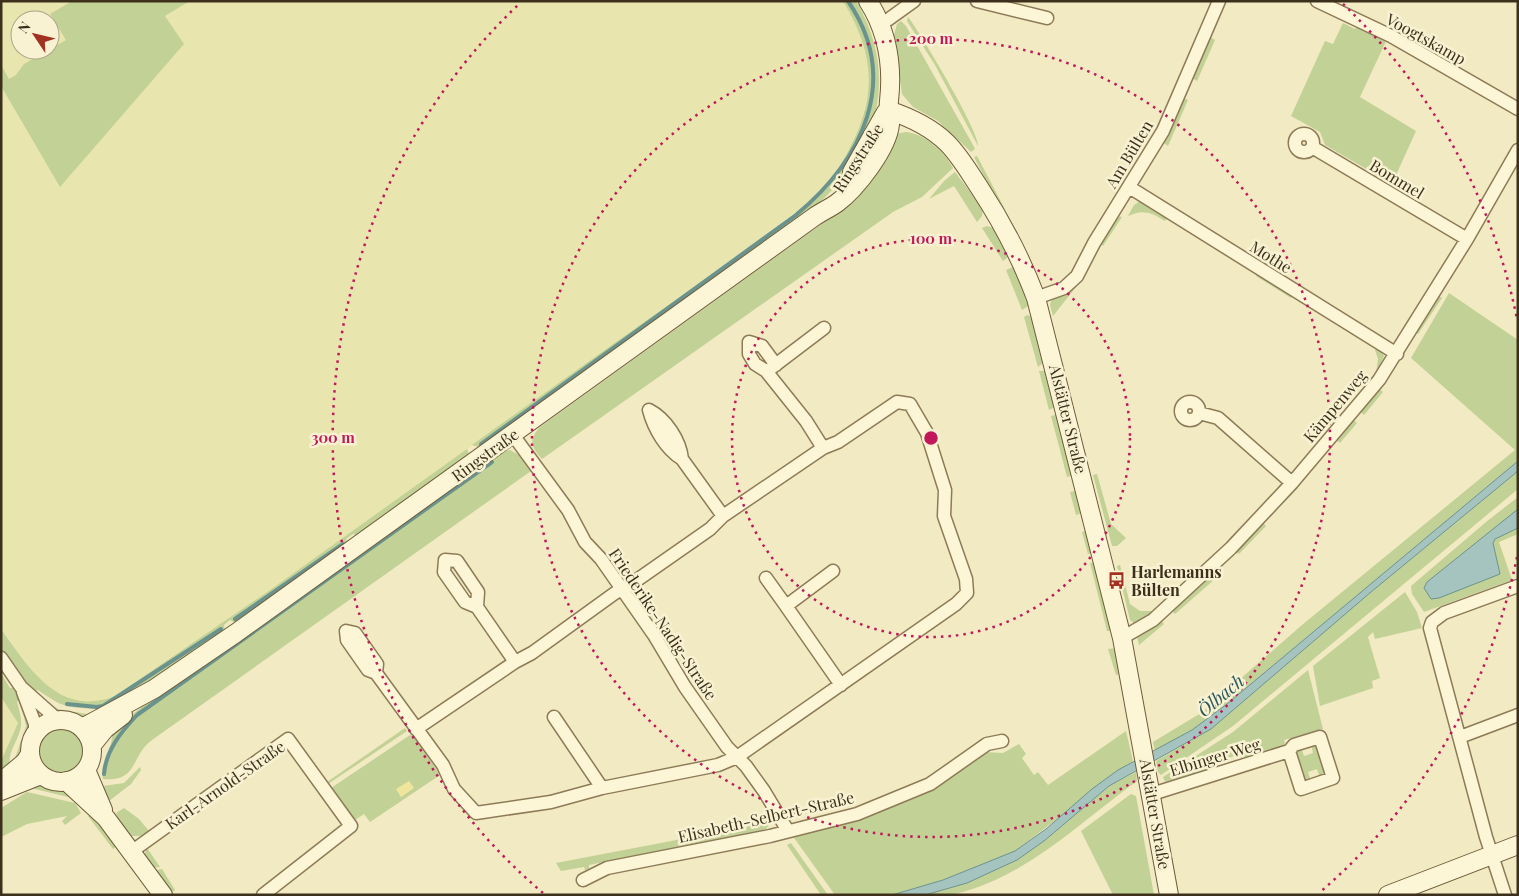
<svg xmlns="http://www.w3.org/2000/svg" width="1519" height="896" viewBox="0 0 1519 896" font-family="'Playfair Display',serif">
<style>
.farmland{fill:#e8e6ae;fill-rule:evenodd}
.green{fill:#c2d195}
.sand{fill:#f0e59d}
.water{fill:#a5c4bf;stroke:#6a938e}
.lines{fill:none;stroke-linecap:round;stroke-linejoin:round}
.stream{stroke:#6a938e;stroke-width:4}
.street-casing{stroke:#8d7b57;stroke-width:15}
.secondary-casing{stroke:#6f5c3a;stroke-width:20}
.street{stroke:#fcf5d6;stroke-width:12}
.secondary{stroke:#fcf5d6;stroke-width:18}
.ring{fill:none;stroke:#c2185b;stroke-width:2.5;stroke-dasharray:2.5 5}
.labels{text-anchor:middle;stroke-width:5;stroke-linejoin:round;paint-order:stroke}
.street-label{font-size:16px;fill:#3c301d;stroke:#f8f2d2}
.poi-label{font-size:16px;font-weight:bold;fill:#3c301d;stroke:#f8f2d2;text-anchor:start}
.water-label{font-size:18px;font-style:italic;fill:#2b5a5d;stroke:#f8f2d2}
.centre{fill:#c2185b;stroke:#f8f2d2;stroke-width:2.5}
.ring-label{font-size:15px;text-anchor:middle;font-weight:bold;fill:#c2185b;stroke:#f8f2d2;stroke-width:5;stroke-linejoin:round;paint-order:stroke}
</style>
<rect width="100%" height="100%" fill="#f2eac2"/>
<!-- farmland -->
<path class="farmland" d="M1 1H154L165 16 190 1H843L856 22 868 55 869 90 860 125 845 158 828 182 800 209 661 311 270 590 115 696 98 703 74 700 50 689 32 673 1 629ZM20 20H50V50H20Z
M1 697 18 723 1 761Z"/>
<!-- green -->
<path class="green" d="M72 1H190L165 16 184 44 60 187 1 86V65L9 79 16 75 24 64 66 40 50 14Z
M843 1H856C900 76 878 151 815 207L481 448 472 445C546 392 620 339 694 287 741 253 817 208 845 157 877 100 877 57 843 1Z
M908 17C920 32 980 133 978 146L935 65 907 21Z
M901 21 906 26 973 145 975 149 971 152 938 121 913 107 902 94 894 35 897 24Z
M1343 23 1355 29 1358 25 1387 39 1360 97 1416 131 1392 184 1325 145 1320 132 1291 116 1325 41 1333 44Z
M1210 37 1215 40 1197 81 1192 78Z
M1183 98 1188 100 1168 146 1162 142Z
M906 132C925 134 944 151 953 168L922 197 893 212 542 459C531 446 528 441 540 427L848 205 855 199 895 134Z
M977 156 1021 240 1037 280 974 157Z
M955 172 983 209 982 216 977 222 954 186 929 199 944 181Z
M1140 201 1144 203 1168 217 1165 221C1151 212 1143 209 1128 216L1134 205Z
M1117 216 1122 217 1103 246 1100 242Z
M987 226 996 229 1009 256 1003 261 982 228Z
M1013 267 1018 272 1030 305 1022 310 1006 270Z
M1258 273 1292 294 1291 298 1256 276Z
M1075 285 1076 287 1053 316 1050 305 1052 298Z
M1449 293 1518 340V461L1227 704 1192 730 1155 752 1153 742 1201 713 1302 625 1515 450 1411 358Z
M1436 294 1442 298 1418 334 1414 331Z
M1027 315 1033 317 1044 362 1038 367 1024 317Z
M1377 346 1384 356 1376 374 1378 359 1375 350Z
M1039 371H1047L1057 406 1049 410Z
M1379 389 1383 392 1364 415 1359 411Z
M1055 415 1059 416 1075 475 1067 477 1051 416Z
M1351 418 1357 423 1340 443 1335 439Z
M467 449 470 457 359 536 353 534 346 539 347 543 237 624 230 620 224 625 225 632 100 714 96 709C65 707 64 708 38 690L33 692 1 650V629C29 668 59 718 115 696L270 590Z
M510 450 519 455 531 471 152 740C130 756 139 782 103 779 98 762 116 747 111 731L152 699 499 452Z
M1518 471V489L1233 726 1161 775 1158 772 1156 761 1211 729 1371 592Z
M1097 474 1111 524 1126 538 1117 546H1112L1093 475Z
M1079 490 1085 512 1076 515 1070 492Z
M1518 497V534L1499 542 1512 580 1424 612 1412 594 1411 586 1486 522Z
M1261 521 1266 526 1239 554 1234 550Z
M1089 529 1095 552 1088 554 1082 532Z
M1097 562 1112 631H1107L1090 563Z
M1120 565 1130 604 1140 611H1153C1148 618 1142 621 1134 623L1130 620 1117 566Z
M1220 567 1223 572 1175 614 1172 611 1215 568Z
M1405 592 1417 612 1422 628 1375 639 1373 632 1368 637 1380 678 1372 681 1373 688 1320 706 1313 666Z
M1161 620 1164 624 1139 645 1137 637Z
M1116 648 1120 674 1116 675 1108 649Z
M1308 670 1323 729 1284 740 1285 743 1281 748 1242 759 1240 754 1211 764 1208 769 1165 782 1163 777 1233 732Z
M1 673 10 688H16L20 699 17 702C19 710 22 718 21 726 19 741 5 754 11 769L1 776V761L18 723 1 697Z
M44 701 58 709 93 715C75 721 56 716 44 701Z
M22 707C31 728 33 744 14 761L26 726Z
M38 750a23 23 0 1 1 46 0a23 23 0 1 1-46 0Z
M405 728 407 731 328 784 327 782Z
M1126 731 1133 761 1015 851 943 880 892 895H835L792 835 851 821 984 752 1003 753 1019 744 1026 754 1022 758 1034 775 1038 772 1048 785Z
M410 735 414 736 440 775 370 822 364 814 355 820 331 788Z
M1313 743 1320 747 1326 770 1320 778 1317 769 1308 772 1311 781H1309L1302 778 1295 753 1301 747 1304 756 1313 753 1311 744Z
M140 767 141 770 131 784 109 801 103 786 124 783Z
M1136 772 1137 781C1080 822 1027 877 955 894 946 896 934 895 925 895L967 883 1017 860 1044 841 1109 786Z
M41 782 60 786 72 798 31 788Z
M27 792 75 803 81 813 65 825 62 821 67 816 27 824 1 837V808Z
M1131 794 1136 796 1154 895H1113L1081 831Z
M1162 804 1178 889 1176 890 1159 809Z
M124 808 139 819 149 831 140 836H126L116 813Z
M90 815 117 846 113 849 88 816Z
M771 822 766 829 589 865V869L585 870 584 867 561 871 556 863Z
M791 843 828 895H821L787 845Z
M147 848 160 867 149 868 142 860Z
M162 869 175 890 169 895 151 871Z"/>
<!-- sand -->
<path class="sand" d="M409 781 414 788 401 797 396 789Z"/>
<!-- water -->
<path class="water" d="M1518 461V471L1371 592 1211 729 1109 786 1044 841 1017 860 967 883 925 895H892L943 880 1015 851 1046 829 1092 789 1118 770 1192 730 1227 704Z
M1518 509V528L1495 539 1493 543 1500 574 1439 598 1431 599 1424 588 1427 582Z"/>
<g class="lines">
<!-- stream -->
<path class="stream" d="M481 444 796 215C862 160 902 80 848 1
M235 619 343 544
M67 704 97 707 103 706 221 629
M104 774C106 750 121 732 137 715L492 462"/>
<defs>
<path id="street" d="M977 1 1047 18
M1317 1 1391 36 1518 109
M882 24 914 1
M1295 143a9 9 0 1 1 18 0a9 9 0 1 1-18 0Z
M1312 147 1467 239
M1129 187 1397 354
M1036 298 1064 288 1077 276 1094 243 1163 131 1219 1
M776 365 762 346 749 342V354L755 364 766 371 806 421 823 448
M770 369 824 328
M1181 411a9 9 0 1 1 18 0a9 9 0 1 1-18 0Z
M1199 413 1218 418 1292 483
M513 435 568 510 585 542 601 559 654 635 685 687 727 747 746 766 764 791 788 831
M682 459C680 440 666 419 649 410 654 429 666 449 682 459L723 516
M833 571 786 606 841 685
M766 578 786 606
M1122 638 1153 620 1231 548 1292 483 1379 380 1467 239 1518 150
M1 658 21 687 58 720
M376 673 377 664 355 633 346 631 347 640 368 670 376 673 443 765 454 789 476 813 551 802 602 788 718 765 737 757 956 604 967 593 966 579 944 516 945 490 927 433 910 404 897 402 838 442 823 448 723 516 710 529 627 587 615 593 532 653 515 662 477 607 465 602 444 572 445 560 457 561 478 592 477 607
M23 692 35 724V733
M554 717 602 788
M416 729 515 662
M1460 737 1518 715
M1152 794 1289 751 1294 745 1320 737 1333 778 1301 789 1289 751
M131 852 288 739 351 826 263 895
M583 880 607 868 770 836 857 814 930 784 987 744 1002 741
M1505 895 1486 837 1430 628 1432 622 1444 613 1518 586"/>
<path id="secondary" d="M888 110C909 117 931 127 947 143 960 156 969 172 979 187 1002 222 1021 258 1036 298L1122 638 1169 895
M852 172 886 112
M30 751a31 31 0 1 1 62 0a31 31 0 1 1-62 0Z
M82 728 154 689 236 633 814 217C821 212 830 208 837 203 856 189 888 148 890 124 890 116 888 109 889 101 893 65 888 32 868 1
M92 745 105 729 123 715
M86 770 103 810
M66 781 106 818 163 895
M1 782 25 762 30 754
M1 791 41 775
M1388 895 1518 845"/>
</defs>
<!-- street casing -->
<use href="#street" class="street-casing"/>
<!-- secondary casing -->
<use href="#secondary" class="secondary-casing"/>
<!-- street -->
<use href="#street" class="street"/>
<!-- secondary -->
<use href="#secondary" class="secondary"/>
</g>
<!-- distance rings -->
<g class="ring">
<circle cx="931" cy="438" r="199"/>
<circle cx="931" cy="438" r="399"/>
<path d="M1517 557A598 598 0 0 1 1319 893M543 893A598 598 0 0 1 519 4M1343 4A598 598 0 0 1 1517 319"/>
</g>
<!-- icons -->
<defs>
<symbol id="bus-bare" viewBox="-9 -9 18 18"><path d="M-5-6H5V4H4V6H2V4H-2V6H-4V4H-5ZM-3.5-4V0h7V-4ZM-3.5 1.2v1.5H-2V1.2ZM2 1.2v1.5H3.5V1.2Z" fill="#a23122" stroke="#f8f2d2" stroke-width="2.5" paint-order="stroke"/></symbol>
</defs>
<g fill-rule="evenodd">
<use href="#bus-bare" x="1104" y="568" width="25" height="25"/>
</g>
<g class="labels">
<!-- street labels -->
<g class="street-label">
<text transform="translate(1426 39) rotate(29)" y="6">Voogtskamp</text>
<text transform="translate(1129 154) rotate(-59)" y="6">Am Bülten</text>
<text transform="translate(858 158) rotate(-57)" y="6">Ringstraße</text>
<text transform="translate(1397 179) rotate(31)" y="6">Bommel</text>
<text transform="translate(1271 257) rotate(32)" y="6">Mothe</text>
<text transform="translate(1335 406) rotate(-50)" y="6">Kämpenweg</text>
<text transform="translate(1068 419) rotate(76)" y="6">Alstätter Straße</text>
<text transform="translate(485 455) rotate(-36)" y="6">Ringstraße</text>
<text transform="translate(663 624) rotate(56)" y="6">Friederike-Nadig-Straße</text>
<text transform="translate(1215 757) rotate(-17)" y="6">Elbinger Weg</text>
<text transform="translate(225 785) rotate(-35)" y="6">Karl-Arnold-Straße</text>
<text transform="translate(1155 814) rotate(80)" y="6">Alstätter Straße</text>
<text transform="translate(766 817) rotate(-13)" y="6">Elisabeth-Selbert-Straße</text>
</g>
<!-- poi labels -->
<g class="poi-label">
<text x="1131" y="578">Harlemanns<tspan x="1131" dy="18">Bülten</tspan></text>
</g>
<!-- water labels -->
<g class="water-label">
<text transform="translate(1221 696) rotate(-40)" y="6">Ölbach</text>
</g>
</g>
<circle cx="931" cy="438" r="8" class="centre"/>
<g class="ring-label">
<text x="931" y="44">200 m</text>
<text x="931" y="244">100 m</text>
<text x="333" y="443">300 m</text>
</g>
<!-- border -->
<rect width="1519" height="896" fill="none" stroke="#3c301d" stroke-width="5"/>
<!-- north arrow -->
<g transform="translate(35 35) rotate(305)"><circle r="24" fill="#f8f2d2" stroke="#ada48a"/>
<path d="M0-4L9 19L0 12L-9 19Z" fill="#a23122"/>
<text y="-8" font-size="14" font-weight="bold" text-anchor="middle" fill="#3c301d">N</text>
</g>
</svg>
